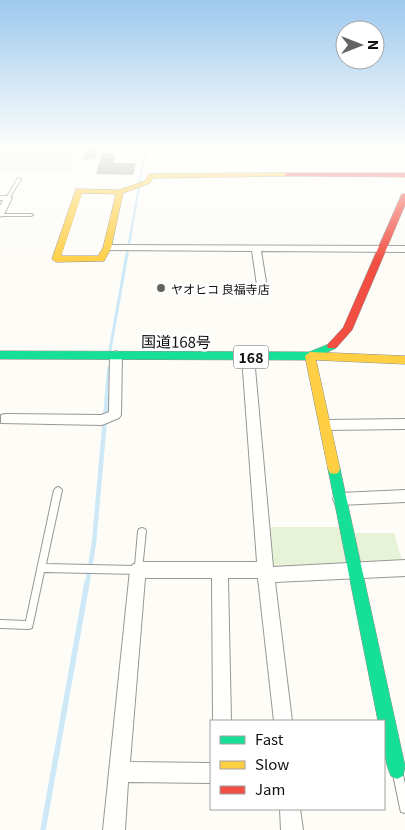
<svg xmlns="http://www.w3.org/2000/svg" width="405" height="830" font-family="Georgia,'Noto Sans JP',serif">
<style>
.green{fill:#e7f3d7}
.pitch{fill:#f0f6e1}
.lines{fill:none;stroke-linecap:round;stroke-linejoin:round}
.stream-far3{stroke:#cde8f7;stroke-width:2.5}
.stream-far2{stroke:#cde8f7;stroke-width:3}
.stream-far1{stroke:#cde8f7;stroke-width:4.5}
.stream{stroke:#cde8f7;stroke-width:5.5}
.building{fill:#a19f9c}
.lane-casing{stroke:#979795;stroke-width:2}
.street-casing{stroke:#979795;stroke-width:2}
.fast-casing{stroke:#8e8d8b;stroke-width:1}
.slow-casing{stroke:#8e8d8b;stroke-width:1}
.jam-casing{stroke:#8e8d8b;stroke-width:1}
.lane{fill:#fffffe;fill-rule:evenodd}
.street{fill:#fffffe;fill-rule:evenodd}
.fast{fill:#16e098;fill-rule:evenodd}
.slow{fill:#ffcf43;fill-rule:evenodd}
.jam{fill:#f24e42;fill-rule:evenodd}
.poi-dot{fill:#646362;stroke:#fff;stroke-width:2}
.labels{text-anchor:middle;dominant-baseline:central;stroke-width:5;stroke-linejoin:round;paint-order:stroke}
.far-poi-label{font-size:12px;fill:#111;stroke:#fff;text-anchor:start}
.shield{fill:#fff;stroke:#585858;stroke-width:1}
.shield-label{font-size:14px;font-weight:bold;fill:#111}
.street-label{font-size:15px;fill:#111;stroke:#fff}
</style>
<rect width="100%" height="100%" fill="#fdfcf7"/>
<path class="green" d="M269 527H339L347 567H272Z
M350 533H394L403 564 357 565Z"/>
<path class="pitch" d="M0 147H79L70 171H0Z"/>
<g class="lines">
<path class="stream-far3" d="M127 255 146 147"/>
<path class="stream-far2" d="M110 350 127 254
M106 397 109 367"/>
<path class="stream-far1" d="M87 584 94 543 107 396"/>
<path class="stream" d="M43 830 87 583"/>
</g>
<path class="building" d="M87 147H99L95 159 83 160Z
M102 153H116L114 163H136L133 175 96 174Z"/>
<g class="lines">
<defs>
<path id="lane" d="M18 178 21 179 9 199H7L6 198Z
M0 214H31L33 215 31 216H0Z
M58 487 60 488 62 490 46 564 135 566 138 531 139 529 142 528 145 529 146 531 142 570 141 573 138 574 44 572 32 628 29 629 0 628V620L26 621 54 490 56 488Z
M398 769 402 770 405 784V813L401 812 400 808 393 774 394 770Z"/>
<path id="street" d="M0 196H8L12 198 4 214 0 217V206L3 200H0Z
M107 245 405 246V252L261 251 267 288C262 293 249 292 242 290V286L257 285 252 251 104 250V246Z
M116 351 122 355 121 415 119 418 102 425 1 423V415L5 414 101 415 109 412 110 355Z
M248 353 254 357 273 567 405 560V576L275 582 292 721H274L258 578H228L231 721H213L212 578H145L130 762 211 763V783L128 782 125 830H103L130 570 132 565 138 562H257L242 357Z
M405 419V429L326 430 322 429 320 425 322 421 326 420Z
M405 490V502L340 505 335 504 333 499 335 494 340 493Z
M280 809H300L303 830H281Z"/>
<path id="fast" d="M332 343 337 346 336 348 310 360 0 359V351L309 352Z
M334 464 338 465 340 469 405 766 403 776 397 779 391 776C383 759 384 740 384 721H378L328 469 330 465Z"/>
<path id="slow" d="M287 173 289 174V176L153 178 150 183 123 193 111 248 104 261 56 262 52 259 76 189 119 190 145 181 148 175 150 174ZM82 193 116 194 103 248 98 256H61Z
M310 352 405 356V364L316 360 340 469 338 473 334 474 330 473 328 469 305 356Z"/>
<path id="jam" d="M287 173H405V177L285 176V174Z
M402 194H405V205L352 330 336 348H328L327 346 328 344 343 328Z"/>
</defs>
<use href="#lane" class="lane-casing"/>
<use href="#street" class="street-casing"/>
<use href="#fast" class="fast-casing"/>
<use href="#slow" class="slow-casing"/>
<use href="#jam" class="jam-casing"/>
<use href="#lane" class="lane"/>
<use href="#street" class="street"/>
<use href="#fast" class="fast"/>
<use href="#slow" class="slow"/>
<use href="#jam" class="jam"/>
</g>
<linearGradient id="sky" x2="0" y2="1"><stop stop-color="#9dc9ee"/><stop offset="0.56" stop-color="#fefefb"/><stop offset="1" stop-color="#fefefb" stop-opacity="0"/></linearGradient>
<rect width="405" height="263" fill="url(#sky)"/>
<circle class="poi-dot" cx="161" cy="288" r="5"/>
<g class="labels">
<g class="far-poi-label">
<text x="171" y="288">ヤオヒコ 良福寺店</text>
</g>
<rect class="shield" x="233.5" y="345.5" width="35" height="23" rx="4"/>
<g class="shield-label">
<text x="251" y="357">168</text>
</g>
<g class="street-label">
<text transform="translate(176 341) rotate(1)">国道168号</text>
</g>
</g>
<rect x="210" y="720" width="175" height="90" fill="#ffffff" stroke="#a0a0a0"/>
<rect x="220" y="736" width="25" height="8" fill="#16e098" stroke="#a0a0a0"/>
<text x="255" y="745" font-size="15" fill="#111111">Fast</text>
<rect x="220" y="761" width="25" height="8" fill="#ffcf43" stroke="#a0a0a0"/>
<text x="255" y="770" font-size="15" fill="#111111">Slow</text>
<rect x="220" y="786" width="25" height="8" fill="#f24e42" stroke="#a0a0a0"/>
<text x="255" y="795" font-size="15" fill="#111111">Jam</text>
<g transform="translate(360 45) rotate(90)"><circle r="24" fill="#ffffff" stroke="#a0a0a0"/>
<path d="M0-4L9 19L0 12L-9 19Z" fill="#646362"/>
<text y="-8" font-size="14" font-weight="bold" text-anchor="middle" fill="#111111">N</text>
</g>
</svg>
